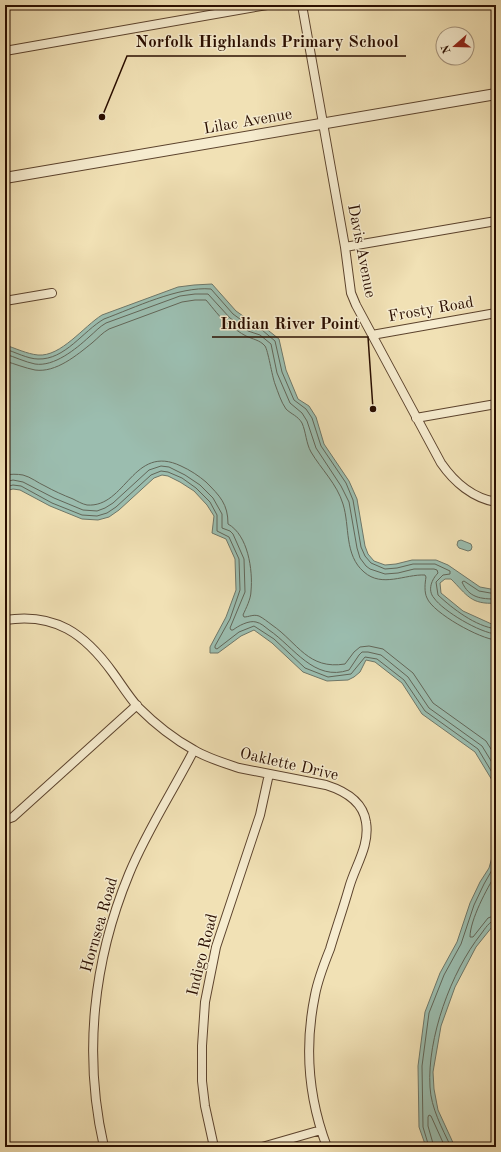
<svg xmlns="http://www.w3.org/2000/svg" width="501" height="1152" font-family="'Old Standard TT',serif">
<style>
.water{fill:#9bbdaf;stroke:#6e7769}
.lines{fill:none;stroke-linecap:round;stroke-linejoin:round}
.shore{stroke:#626658;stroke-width:1}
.minor-casing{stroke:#5c432d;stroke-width:10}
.tertiary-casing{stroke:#5c432d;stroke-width:12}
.minor{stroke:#f6eccf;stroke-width:8}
.tertiary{stroke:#f6eccf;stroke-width:10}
.labels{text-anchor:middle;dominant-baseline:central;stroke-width:3;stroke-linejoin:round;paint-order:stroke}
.street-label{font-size:16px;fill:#2a0e00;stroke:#f6eccf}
.leader{fill:none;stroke:#2a0e00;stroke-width:1.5}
.callout-dot{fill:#2a0e00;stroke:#f6eccf;stroke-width:1.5}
.callout-label{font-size:17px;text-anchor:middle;font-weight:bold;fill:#2a0e00;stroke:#f6eccf;stroke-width:3;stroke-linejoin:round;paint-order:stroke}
</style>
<rect width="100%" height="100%" fill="#f1e1b5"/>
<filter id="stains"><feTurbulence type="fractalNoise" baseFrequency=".005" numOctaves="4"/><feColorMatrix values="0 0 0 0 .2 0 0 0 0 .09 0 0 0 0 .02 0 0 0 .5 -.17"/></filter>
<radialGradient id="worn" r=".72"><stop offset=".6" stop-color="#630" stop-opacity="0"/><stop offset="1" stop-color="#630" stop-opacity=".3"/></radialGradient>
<path class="water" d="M212 284 236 311 253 323 264 327 279 339 286 370 298 399 309 406 316 417 324 444 349 481 357 499 365 546 368 554 374 561 385 565 396 564 412 560H436L448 565 480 587 496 590V603C471 605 467 595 451 579H445L440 583 441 593 463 611 496 626V789L495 785 475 752 422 714 402 683 375 662 366 660 360 672 354 677 348 680 327 681 303 672 272 643 254 630 241 636 218 653H210V647L226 617 236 590 235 559 226 539 212 533 214 516 207 505 194 491 180 482 168 476 162 475 154 478 119 510 109 517 98 520 82 519 50 506 20 490 13 489 5 491V345C15 348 27 354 38 355 61 357 84 326 102 315L178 287 194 285Z
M461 540 471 544 472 547 471 550 468 551 459 548 457 545 458 541Z
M496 843V922L476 947 455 987 441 1026 433 1072 434 1089 438 1110 455 1147H426L419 1127 418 1066 425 1012 440 973 457 942 470 903 480 882 489 868Z"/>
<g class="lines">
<path class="shore" d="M5 349C15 352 28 359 38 359 65 360 83 331 104 319 134 308 179 286 211 289L233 314 251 327 262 330 275 341 282 372 294 400 306 409 312 418 321 446 346 483 353 500 361 547 365 556 371 563 385 569 397 568 413 564H435L450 571V574L443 575 436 582 438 595C453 609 475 626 496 629
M5 354C15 357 25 362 35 364 54 367 76 349 89 337 95 332 99 327 106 323L180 296 195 294H208L230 318 248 331 260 335 271 344 277 373 290 403 302 413 307 421 316 448 341 486 349 502 357 548 360 558 366 566 370 569 385 574 398 573 414 569H434L437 570 438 573C432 579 427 590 434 598 443 611 480 633 496 634
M5 361C15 364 25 368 35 370 56 373 77 355 92 343 98 338 102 333 109 329L182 302 195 300H206C213 308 220 318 228 324 234 328 240 333 246 336 252 339 260 340 265 346 268 350 272 376 275 384 278 392 281 402 286 409 291 414 298 416 302 423 306 432 306 443 311 452 321 469 337 484 343 504 350 526 344 555 364 572 382 588 405 574 425 575L426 577C425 583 424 592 427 598 433 613 480 639 496 640
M5 475C11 474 17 474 23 475 31 477 38 483 45 486 54 491 63 495 73 499 77 501 82 504 87 505 126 508 133 443 181 466 190 470 199 476 206 482 220 496 228 504 228 524 248 535 253 570 251 591 251 599 246 608 243 615L244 617C249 617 253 614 259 616 263 618 268 622 272 625 298 643 308 670 345 664L354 652 360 647 369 646 383 649 413 673 433 703 486 741 496 757
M5 482 13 480 23 482 54 498 83 510 97 511 105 508 113 503 149 470 161 466 169 467 185 475 200 485 213 498 222 514V528L230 531 233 534 244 559 245 592 230 628 231 630H233C238 626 249 620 256 622 261 623 265 627 269 630 294 647 314 682 349 670L359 655 362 652H368L381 655 408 677 429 708 482 746 496 769
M5 487 13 485 21 486 52 503 82 515 97 516 107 513 116 507 151 475 161 471 168 472 182 478 196 488 210 502 217 515V531L229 537 239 559 240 590 230 619 215 646V648L217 649 239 632 254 626 274 639 305 668 328 677 351 674 365 657 377 659 404 680 425 711 478 749 496 779
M496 594 479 591 464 581 462 582C469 598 481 599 496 599
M496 874C487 888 470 920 470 937H473L488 918 496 915
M429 1147 423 1127 422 1066 429 1013 444 975 461 944 474 905 484 884 492 870 496 860
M434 1147 428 1126V1117L429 1115 431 1116 445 1147
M451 1147C442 1128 431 1108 430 1087 427 1038 451 972 481 934 485 929 489 921 496 920"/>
<defs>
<path id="minor" d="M302 5 345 247 351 293 356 305 441 463C454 482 473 498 496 502
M5 51 267 5
M345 247 496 221
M5 301 52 293
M372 335 496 313
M416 418 496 404
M5 620C55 612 85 634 113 673 121 684 129 697 138 707 154 723 174 739 194 750 207 758 224 763 239 768L326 785C345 791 363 801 366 822 370 846 355 866 349 888 343 909 336 929 330 949 324 964 318 979 315 995 304 1048 308 1097 327 1147
M5 820 13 817 137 705
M104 1147C83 1055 93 961 129 874 146 832 173 791 194 750
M214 1147 205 1106 202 1081V1046L205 1002 216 947 260 815 269 774
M262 1147 321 1130"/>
<path id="tertiary" d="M5 178 496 94"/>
</defs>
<use href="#minor" class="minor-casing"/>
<use href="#tertiary" class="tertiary-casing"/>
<use href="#minor" class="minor"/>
<use href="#tertiary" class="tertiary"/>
</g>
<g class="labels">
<g class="street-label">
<text transform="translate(248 122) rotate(-10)">Lilac Avenue</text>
<text transform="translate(361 251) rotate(79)">Davis Avenue</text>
<text transform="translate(431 310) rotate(-10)">Frosty Road</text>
<text transform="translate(289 765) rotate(13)">Oaklette Drive</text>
<text transform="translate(100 925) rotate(-74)">Hornsea Road</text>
<text transform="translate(203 955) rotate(-76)">Indigo Road</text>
</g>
</g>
<path class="leader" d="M102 117L127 56H406M373 409L368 337H212"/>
<g class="callout-dot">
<circle cx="102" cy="117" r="4"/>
<circle cx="373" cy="409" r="4"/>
</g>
<g class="callout-label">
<text x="267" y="47">Norfolk Highlands Primary School</text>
<text x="290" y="329">Indian River Point</text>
</g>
<rect width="501" height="1152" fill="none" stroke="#f1e1b5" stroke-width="20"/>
<rect x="6" y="6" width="489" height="1140" fill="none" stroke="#2a0e00" stroke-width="2"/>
<rect x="10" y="10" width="481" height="1132" fill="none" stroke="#2a0e00"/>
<g transform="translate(455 46) rotate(250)"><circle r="19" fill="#f6eccf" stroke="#a4937c"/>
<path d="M0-3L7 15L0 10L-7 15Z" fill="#8f2418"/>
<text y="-6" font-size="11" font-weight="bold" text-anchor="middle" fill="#2a0e00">N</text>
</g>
<rect width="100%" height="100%" filter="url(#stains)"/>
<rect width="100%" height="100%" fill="url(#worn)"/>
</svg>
